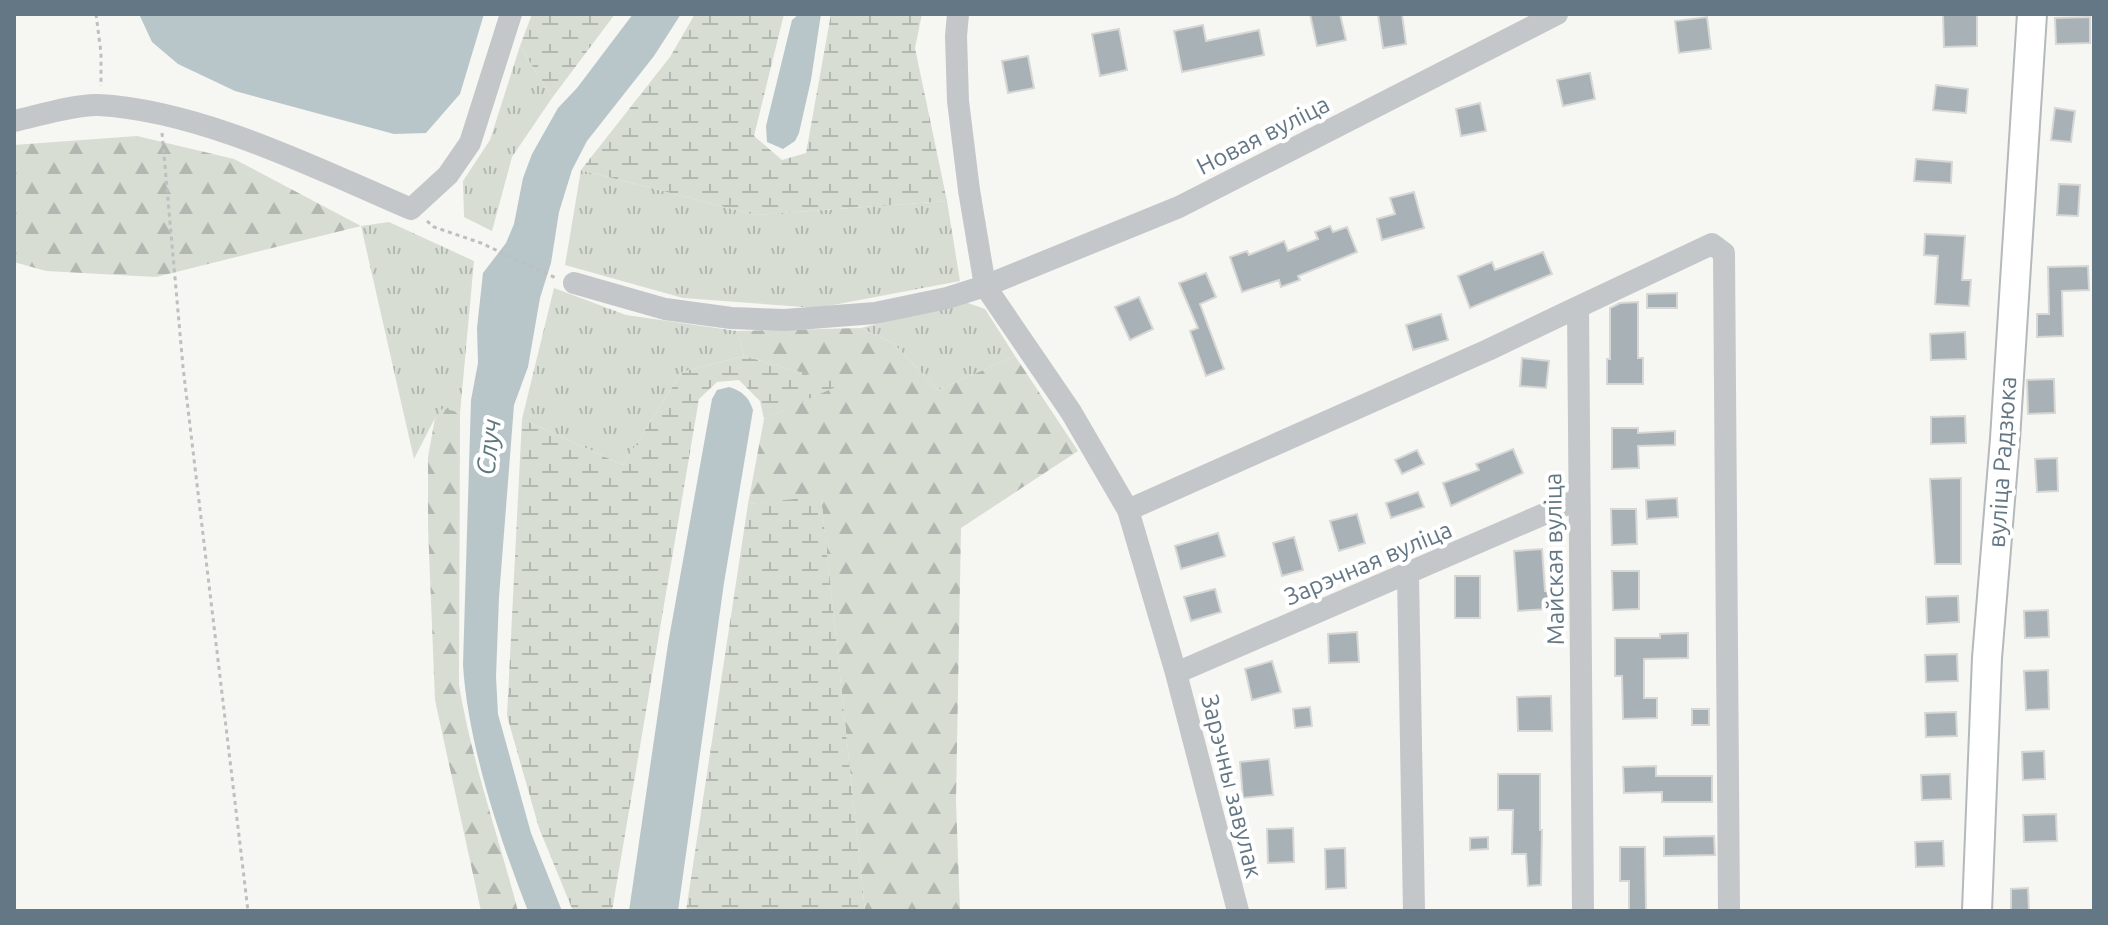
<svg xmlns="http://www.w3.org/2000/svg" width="2108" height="925" font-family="Ubuntu,sans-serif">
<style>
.grass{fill:url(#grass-tufts)}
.forest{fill:url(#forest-firs)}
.wetland{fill:url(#wetland-marsh)}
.water{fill:#b9c6c9}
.building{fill:#a8b1b6;stroke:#d7d7d5;stroke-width:2}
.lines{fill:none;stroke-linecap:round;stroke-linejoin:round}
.major-casing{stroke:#b4b9bc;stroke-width:32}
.path{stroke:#bdbfc1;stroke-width:3;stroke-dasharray:4 4;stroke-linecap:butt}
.minor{stroke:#c3c7ca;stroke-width:22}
.major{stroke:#fff;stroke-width:28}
.labels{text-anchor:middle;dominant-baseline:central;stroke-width:8;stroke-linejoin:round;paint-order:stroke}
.street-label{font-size:24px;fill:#647784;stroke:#fff}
.water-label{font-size:26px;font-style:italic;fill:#5f7981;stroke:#fff}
</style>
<defs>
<pattern id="grass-tufts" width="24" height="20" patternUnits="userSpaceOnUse" patternTransform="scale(2)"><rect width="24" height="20" fill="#d7ddd3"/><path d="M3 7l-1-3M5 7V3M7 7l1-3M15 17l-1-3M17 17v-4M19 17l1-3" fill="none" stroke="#b2b8b1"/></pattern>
<pattern id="forest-firs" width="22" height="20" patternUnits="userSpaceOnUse" patternTransform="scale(2)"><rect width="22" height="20" fill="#d7ddd3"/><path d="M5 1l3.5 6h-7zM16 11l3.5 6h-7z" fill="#b2b8b1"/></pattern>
<pattern id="wetland-marsh" width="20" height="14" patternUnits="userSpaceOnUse" patternTransform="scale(2)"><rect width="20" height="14" fill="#d7ddd3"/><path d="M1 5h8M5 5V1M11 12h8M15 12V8" fill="none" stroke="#b2b8b1"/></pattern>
</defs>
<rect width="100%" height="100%" fill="#f6f6f2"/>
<path class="grass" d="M520 46 552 98 512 157 492 231 464 217 463 181 490 140Z
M581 170 756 215 947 201 960 281 817 308 683 298 565 265Z
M389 222 474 261 460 413 443 409 435 418 414 459 361 226Z
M554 288 626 315 737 331 744 356 682 372 623 465 522 419Z
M965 302 985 309 1015 356 938 390 894 344 861 328Z"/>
<path class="forest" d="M137 136 234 159 361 226 156 277 46 271 14 262V145Z
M861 328 894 344 938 390 1015 356 1078 451 961 528 956 801 960 911H865L821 497 748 504 764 419 841 384 744 356 737 331Z
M443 408 460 413 459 685C472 762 498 835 518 911H481L435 700 428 527V457L435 418Z"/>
<path class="wetland" d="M532 14H615L552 98 520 46Z
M695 14H784L754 136 782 160 806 153 831 14H922L915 48 947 201 756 215 581 170 670 57Z
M744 356 842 384 764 419 760 401 739 380 717 382 699 399 612 911H573L539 828 507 716 522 419 623 465 682 372Z
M821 496 865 911H686L748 504Z"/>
<path class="water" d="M139 14H484L460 94 426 133 394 134 235 91 178 64 152 42Z
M633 14H681L654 56 587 141 572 170 559 212 551 263 540 298 528 367 514 405 499 597 496 677 498 714 531 833 562 911H528C499 837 468 744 463 665L471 400 478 363 477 328 483 273 506 243 514 224 523 178 532 154 558 108 577 88Z
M799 14H821L811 80 799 133 795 141 783 149 767 142 766 126 792 20Z
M729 387C742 391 749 397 753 410L724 583 678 911H629L668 644 712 399 717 390Z"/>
<path class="building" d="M1310 14H1340L1346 40 1317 46Z
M1378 14H1402L1406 44 1383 48Z
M1977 14V46L1944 47 1943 15Z
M1707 17 1711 49 1679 53 1675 21Z
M2090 17V43L2056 44 2055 18Z
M1203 25 1206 41 1259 30 1264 55 1182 72 1174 31Z
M1119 29 1127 70 1100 76 1092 34Z
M1028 56 1034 88 1008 93 1002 61Z
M1590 73 1595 99 1563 106 1557 80Z
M1936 85 1968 89 1966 113 1933 110Z
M1480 103 1486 131 1461 136 1456 109Z
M2055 108 2075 111 2071 142 2051 140Z
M1916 159 1952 162 1951 183 1914 181Z
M2059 184 2080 185 2078 216 2057 215Z
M1414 192 1424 228 1382 240 1377 219 1395 214 1390 198Z
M1330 226 1333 232 1347 227 1357 252 1298 276 1300 280 1281 287 1279 280 1242 292 1230 257 1247 251 1249 255 1284 241 1288 251 1318 239 1315 232Z
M1925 234 1965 236 1962 280H1971L1969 306 1935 304 1938 256 1924 255Z
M1543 252 1552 274 1470 308 1458 276 1492 262 1495 270Z
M2088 266 2089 290 2062 291 2063 336 2037 337V314H2049L2048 267Z
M1206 273 1216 297 1200 304 1224 369 1206 376 1190 331 1198 328 1179 283Z
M1677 293V308H1647V294Z
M1139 297 1153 329 1130 340 1115 307Z
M1638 302V358H1643V384H1607V359H1610V308L1620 303Z
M1441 314 1448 340 1413 350 1406 325Z
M1965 332 1966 359 1931 360 1930 334Z
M1522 358 1549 361 1546 388 1520 386Z
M2054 379 2055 413 2028 414 2027 380Z
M1965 416 1966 443 1931 444V417Z
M1612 428H1638V433L1675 431V445L1638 446 1639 468 1612 469Z
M1513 449 1523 473 1451 506 1443 483 1479 470 1476 464Z
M1417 450 1424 464 1402 474 1395 460Z
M2057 458 2058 491 2037 492 2035 459Z
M1961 478V564H1935L1930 479Z
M1418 492 1424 507 1391 518 1386 503Z
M1677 498 1678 517 1647 519 1646 500Z
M1611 509H1636L1637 544 1612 545Z
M1357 514 1365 543 1339 551 1330 521Z
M1218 533 1225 556 1181 569 1175 546Z
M1294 537 1303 570 1282 576 1273 543Z
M1542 549 1545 591H1548L1549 609 1518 611 1514 551Z
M1612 571H1639V609L1613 610Z
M1455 576H1480V618H1455Z
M1215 589 1221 612 1191 621 1184 597Z
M1958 596 1959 622 1927 624 1926 597Z
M2048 610 2049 637 2025 638 2024 611Z
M1357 632 1359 662 1329 663 1328 634Z
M1688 633V658L1644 659V698H1657V718L1623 719 1622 676H1615V638H1660V634Z
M1957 654 1958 681 1926 682 1925 655Z
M1272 661 1281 692 1252 700 1245 669Z
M2048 670 2049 709 2026 710 2024 671Z
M1551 696 1552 731H1518L1517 697Z
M1310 707 1312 726 1295 728 1293 709Z
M1692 709H1709V725H1692Z
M1956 712 1957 736 1926 737 1925 713Z
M2044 751 2045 779 2023 780 2022 752Z
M1269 759 1273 795 1243 798 1240 762Z
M1656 766V776H1712V802H1662V792L1624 793 1623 767Z
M1498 774H1540V830H1542L1541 885 1528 886 1526 854H1512L1513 810H1498Z
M1950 774 1951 799 1922 800 1921 775Z
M2056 814 2057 841 2024 842 2023 815Z
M1293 828 1294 862 1268 863 1267 829Z
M1714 836 1715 855 1664 856V837Z
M1488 837V849L1470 850V838Z
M1943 841 1944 866 1916 867 1915 842Z
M1620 847H1645L1646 911H1629V881H1620Z
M1345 848 1346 888 1326 889 1325 849Z
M2028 888 2029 911H2011V889Z"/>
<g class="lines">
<defs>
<path id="major" d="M1977 911 1987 658 2005 439 2032 14"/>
</defs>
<use href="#major" class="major-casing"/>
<path class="path" d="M96 14 101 53V86
M162 133 183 367 248 911
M427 221 434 227 481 243 558 279"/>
<path class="minor" d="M958 14 956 36 958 101 969 190 985 286 1071 412 1128 510 1176 673 1238 911
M14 121C37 116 76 104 98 105 200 110 318 169 411 209L448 175 470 143 511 14
M574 283 665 309 731 318 785 320 875 313 947 298 985 286 1179 207 1557 14
M1578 307 1712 244 1724 253 1729 911
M1128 510 1488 350 1578 307 1583 911
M1408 575 1414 911
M1176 673 1579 499"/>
<use href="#major" class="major"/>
</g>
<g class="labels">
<g class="street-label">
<text transform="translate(1263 135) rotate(-27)">Новая вуліца</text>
<text transform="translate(2002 462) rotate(-86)">вуліца Радзюка</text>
<text transform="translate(1554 559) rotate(-91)">Майская вуліца</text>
<text transform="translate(1368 563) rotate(-23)">Зарэчная вуліца</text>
<text transform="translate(1232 786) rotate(76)">Зарэчны завулак</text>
</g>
<g class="water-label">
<text transform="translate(488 447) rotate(-83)">Случ</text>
</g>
</g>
<rect width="2108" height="925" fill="none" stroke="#647784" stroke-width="32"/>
</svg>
